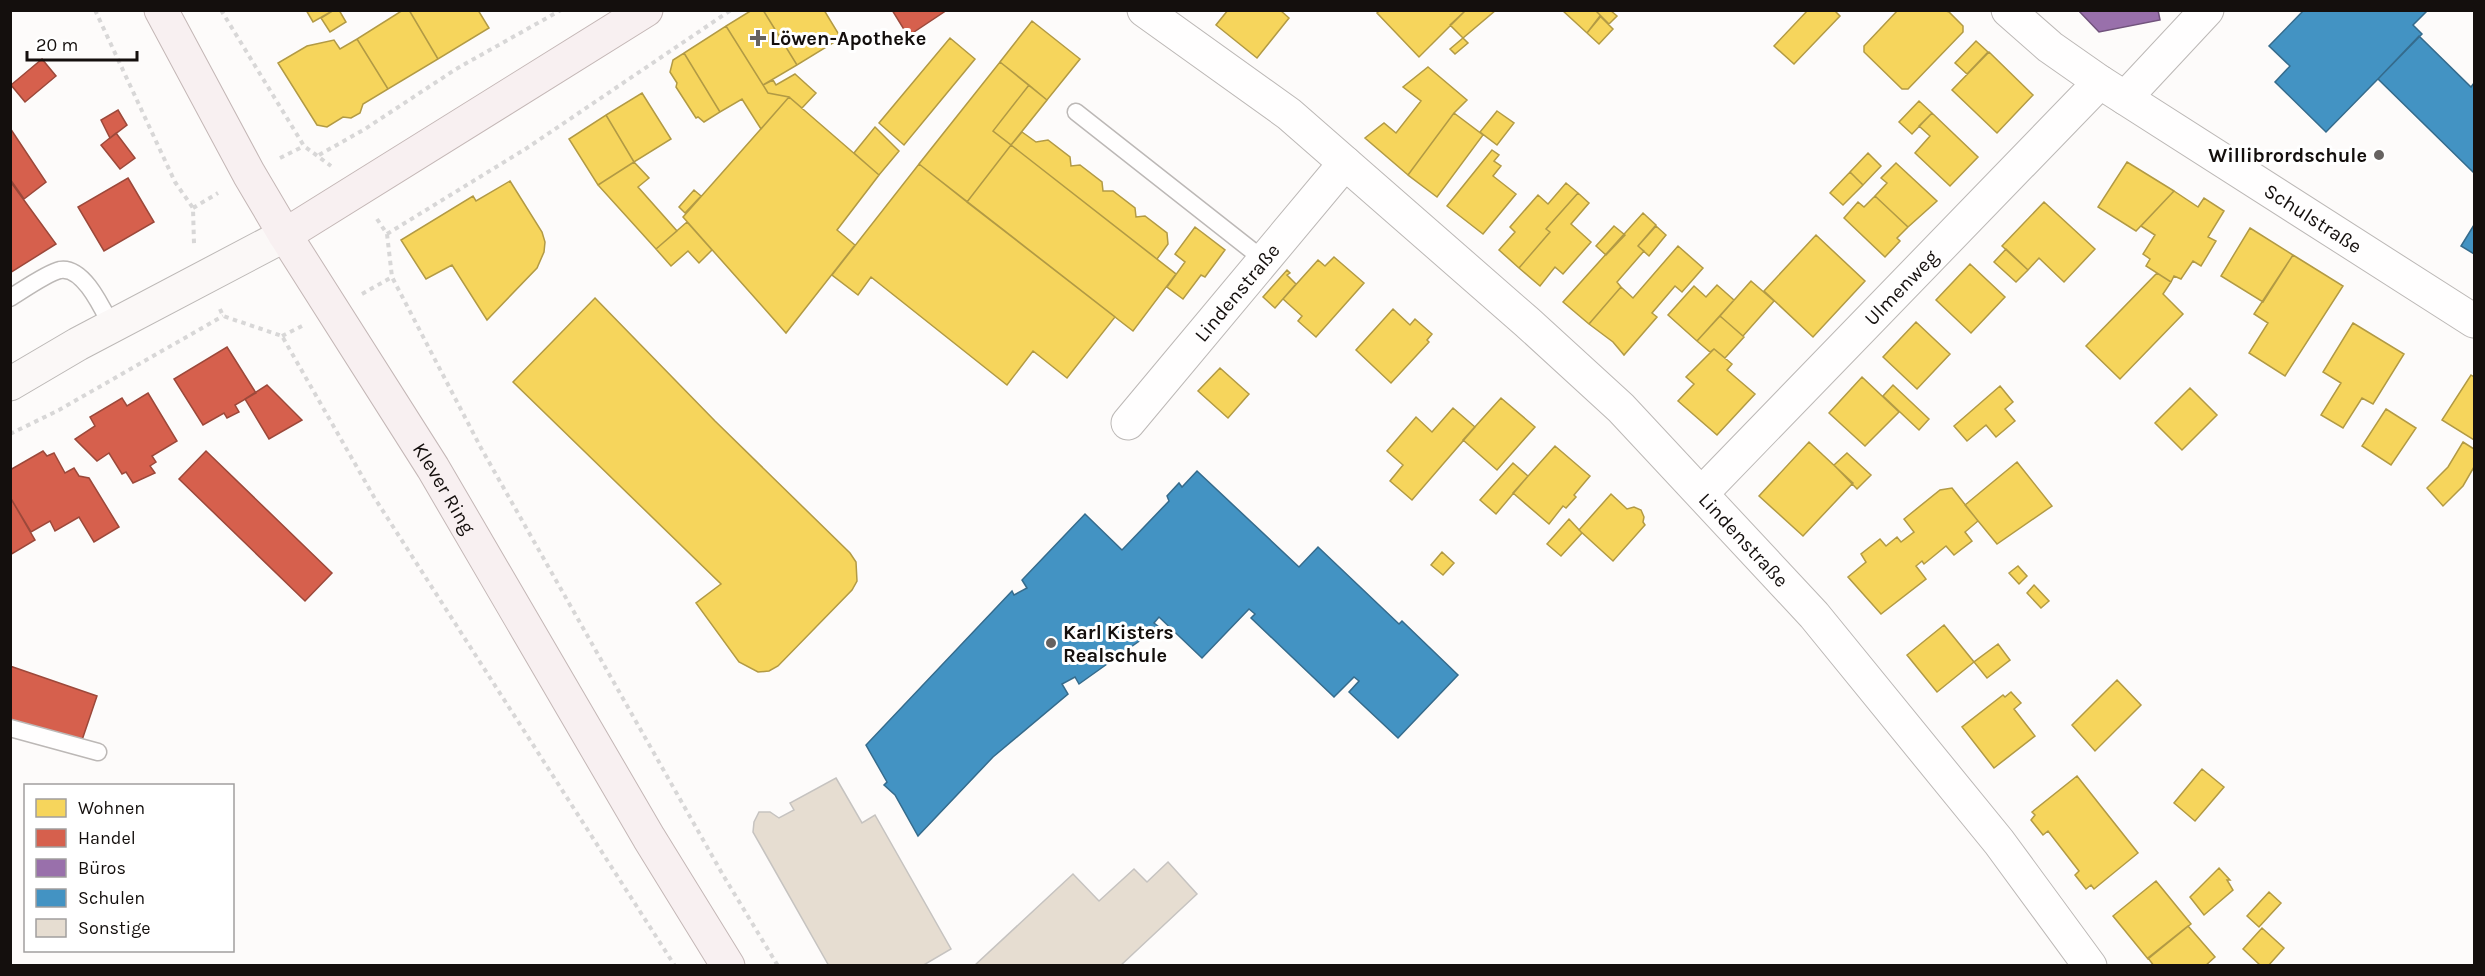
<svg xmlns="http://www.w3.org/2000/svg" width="2485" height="976" font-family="Karla,sans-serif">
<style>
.homes{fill:#f6d55c;stroke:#b29a44;stroke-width:1.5}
.shops{fill:#d6604d;stroke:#9c483a;stroke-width:1.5}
.offices{fill:#9970ab;stroke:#71537c;stroke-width:1.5}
.schools{fill:#4393c3;stroke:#356b8c;stroke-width:1.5}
.building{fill:#e6ddd1;stroke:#c6c3c0;stroke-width:1.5}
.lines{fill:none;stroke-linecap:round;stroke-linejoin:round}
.lane-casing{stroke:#bcb8b6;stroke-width:19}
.street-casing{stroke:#bcb8b6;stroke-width:35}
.secondary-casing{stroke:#bcb8b6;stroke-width:35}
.primary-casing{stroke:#c4b7b6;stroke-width:35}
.path{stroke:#d8d7d7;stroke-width:4;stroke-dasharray:4.5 4.5;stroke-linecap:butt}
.lane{stroke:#fffefe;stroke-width:16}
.street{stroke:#fffefe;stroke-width:33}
.secondary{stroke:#fbf8f7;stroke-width:33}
.primary{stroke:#f8f0f1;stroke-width:33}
.poi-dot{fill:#666260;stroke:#fff;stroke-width:2}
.labels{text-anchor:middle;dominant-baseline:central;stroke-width:6;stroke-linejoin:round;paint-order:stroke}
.poi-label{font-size:20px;font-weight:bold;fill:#140f0d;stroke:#fff;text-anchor:start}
.street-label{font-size:20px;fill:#140f0d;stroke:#fff}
</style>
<rect width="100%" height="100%" fill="#fdfbfa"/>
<path class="homes" d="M306 10H334L313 22Z
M334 10H339L346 22 330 32 321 18Z
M403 10H409L438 59 388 89 357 39Z
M409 10H478L489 28 438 59Z
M752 10H763L797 65 763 85 726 26Z
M763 10H824L841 38 797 65Z
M1228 10H1280L1289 18 1257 58 1216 25Z
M1380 10H1466L1419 57 1377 13Z
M1466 10H1496L1463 38 1450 25Z
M1562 10H1595L1601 16 1587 33Z
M1595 10H1610L1617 16 1609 24Z
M1808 10H1834L1840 16 1794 64 1774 46Z
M1898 10H1943L1949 12 1963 26V32L1908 89H1902L1864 52V46Z
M1600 16 1613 29 1599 44 1587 33Z
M1032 21 1080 59 1047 100 1000 62Z
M726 26 768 93 789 97 761 129 742 99 720 112 684 53Z
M950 38 975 59 904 145 879 123Z
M1463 38 1468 43 1455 54 1450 49Z
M357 39 388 89 363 104 360 113 351 118 343 117 327 127 317 125 278 63 307 46 334 40 340 49Z
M1976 41 1988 52 1967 74 1955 63Z
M1989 52 2033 95 1997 133 1952 90Z
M684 53 720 112 704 122 698 117 696 118 676 87 677 83 670 72 673 60Z
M1000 62 1029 85 993 131 1011 145 967 202 919 164Z
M1428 67 1467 100 1454 113 1408 175 1365 138 1384 123 1396 133 1421 101 1403 87Z
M795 74 816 93 802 108 789 97 768 93 763 85 773 80 776 85Z
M1029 85 1047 100 1011 145 993 131Z
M642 93 671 139 634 162 606 115Z
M789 97 879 175 837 230 855 245 786 333 683 217Z
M1919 101 1932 113 1912 134 1899 122Z
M1497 111 1514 123 1497 145 1480 132Z
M1454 113 1483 135 1437 197 1408 175Z
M1932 113 1978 157 1950 186 1915 153 1930 136 1919 126Z
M606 115 634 162 598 185 569 139Z
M875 127 899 151 879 175 854 153Z
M1022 132 1036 142 1048 140 1070 157 1071 166 1080 165 1102 182 1103 191H1113L1135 208 1136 217 1145 216 1167 233 1168 244 1157 259 1011 145Z
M1011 145 1176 274 1133 331 967 202Z
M1492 150 1499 155 1494 161 1501 166 1493 176 1516 194 1483 234 1447 206Z
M1868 153 1881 166 1863 185 1850 172Z
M634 162 649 178 638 187 677 231 656 249 598 185Z
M2127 162 2174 191 2136 231 2098 207Z
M1896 163 1937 201 1908 227 1875 196 1887 183 1881 178Z
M919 164 1115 317 1067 378 1033 351 1007 385 871 277 858 295 832 275Z
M1850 172 1863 185 1843 205 1830 193Z
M510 181 542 232 545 242 544 252 537 268 487 320 452 265 426 279 401 240 473 196 476 201Z
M1566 183 1578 193 1546 229 1550 232 1519 268 1499 250 1515 232 1510 227 1538 195 1548 204Z
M694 190 701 196 685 213 679 207Z
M2174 191 2198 207 2204 198 2224 211 2208 237 2216 241 2201 266 2193 261 2181 279 2174 276 2171 282 2146 266 2150 259 2143 254 2155 235 2141 226Z
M1578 193 1589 203 1571 224 1591 242 1563 274 1555 267 1540 286 1519 268 1550 232 1546 229Z
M1875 196 1908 227 1897 238 1900 241 1885 257 1844 218 1858 202 1864 207Z
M2044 202 2095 249 2064 282 2039 258 2028 270 2002 246Z
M1643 213 1656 225 1638 246 1644 251 1617 282 1621 287 1589 324 1563 302Z
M687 222 712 250 699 263 688 251 671 266 656 249Z
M1614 226 1625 235 1606 255 1596 246Z
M1656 226 1666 235 1649 256 1638 246Z
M1195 227 1225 250 1205 277 1201 275 1183 299 1167 287 1185 262 1175 254Z
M2250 228 2293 255 2263 302 2221 276Z
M1816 235 1865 281 1813 337 1764 291Z
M1678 246 1703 268 1682 292 1675 286 1652 313 1657 317 1624 355 1613 342 1589 324 1621 287 1633 298Z
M2006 249 2028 270 2016 282 1994 262Z
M2293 255 2343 286 2285 376 2249 353 2268 323 2254 314Z
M1334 257 1364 283 1316 337 1298 321 1302 316 1283 299 1318 260 1325 266Z
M1970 264 2005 297 1971 333 1936 300Z
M1287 270 1290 273 1287 275 1296 284 1275 308 1263 297Z
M2157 273 2171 282 2163 294 2183 314 2120 379 2086 346Z
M1751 281 1774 301 1743 336 1720 316Z
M1717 285 1734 300 1697 341 1668 315 1694 286 1706 297Z
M595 298 715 421 850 553 856 562 857 581 852 590 778 666 769 671 758 672 739 662 696 603 721 584 513 382Z
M1393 309 1410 325 1415 319 1432 334 1427 340 1429 342 1391 383 1356 350Z
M1720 316 1744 337 1725 358 1714 349 1710 352 1697 341Z
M1916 322 1950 354 1917 389 1883 357Z
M2353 323 2404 354 2373 404 2362 398 2343 428 2321 415 2341 383 2323 372Z
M1714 349 1732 364 1727 370 1755 394 1717 435 1678 401 1694 384 1686 377Z
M1220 368 1249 394 1228 418 1198 391Z
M2471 375 2474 377V440L2442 420Z
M1862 377 1899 412 1865 446 1829 413Z
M1893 385 1929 419 1919 430 1883 396Z
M2000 386 2013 402 2005 409 2015 421 1996 437 1986 425 1967 441 1954 426Z
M2190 388 2217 415 2182 450 2155 423Z
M1501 398 1535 427 1497 470 1463 440Z
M1453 408 1475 427 1412 500 1390 481 1403 465 1387 451 1416 417 1432 432Z
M2386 409 2416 428 2391 465 2362 446Z
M1809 442 1853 483 1803 536 1759 496Z
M2463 442 2474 449V467L2463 486 2443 506 2427 488 2448 467Z
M1555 446 1590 476 1574 495 1576 497 1566 508 1563 506 1549 524 1513 493Z
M1847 453 1871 475 1857 489 1834 465Z
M2017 462 2052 506 1997 544 1965 505Z
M1513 463 1528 476 1496 514 1480 500Z
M1952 488 1978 521 1965 532 1972 541 1954 555 1946 546 1924 564 1922 561 1916 566 1926 579 1881 614 1848 577 1866 562 1861 554 1880 539 1886 546 1897 537 1901 542 1914 532 1904 519 1940 490Z
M1611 494 1627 509 1634 507 1641 510 1644 517 1643 522 1645 525 1613 561 1579 530Z
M1569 519 1582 533 1561 556 1547 544Z
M1442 552 1454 563 1443 575 1431 565Z
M2018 566 2027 576 2019 584 2009 573Z
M2034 585 2049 601 2041 608 2027 593Z
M1944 625 1974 662 1937 692 1907 655Z
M1998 644 2010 660 1987 678 1974 662Z
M2117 680 2141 705 2095 751 2072 725Z
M2011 692 2021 703 2014 709 2035 736 1994 768 1962 727 2003 695 2005 697Z
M2202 769 2224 787 2195 821 2174 803Z
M2077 776 2138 853 2094 889 2091 885 2086 889 2075 875 2079 871 2048 831 2043 835 2031 820 2035 815 2032 812Z
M2219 868 2230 880H2227L2233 890 2204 915 2190 897Z
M2156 881 2191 924 2148 959 2113 916Z
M2269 892 2281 903 2259 927 2247 916Z
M2188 926 2215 957 2205 966H2154L2148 958Z
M2262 928 2284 948 2268 966H2261L2243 949Z"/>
<path class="shops" d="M892 10H947L908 36Z
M42 59 56 76 25 102 11 85Z
M118 110 127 125 110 138 101 120Z
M10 128 46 182 24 199 10 179Z
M116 133 135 158 120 169 101 145Z
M128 178 154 222 104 251 78 207Z
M10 181 56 244 10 273Z
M227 347 256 393 235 405 239 412 227 418 224 413 203 425 174 379Z
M267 385 302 420 269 439 245 399Z
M148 393 177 441 152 456 156 462 150 466 155 473 133 483 126 472 122 474 109 453 97 461 75 439 95 426 90 417 122 398 127 406Z
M43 451 47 456 54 453 65 473 74 468 79 476 89 478 119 527 94 542 79 517 55 531 50 521 31 532 10 497V470Z
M206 451 332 573 305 601 179 479Z
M10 497 35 540 10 555Z
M10 666 97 696 81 743 10 719Z"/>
<path class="offices" d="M2078 10H2158L2160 20 2099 32Z"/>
<path class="schools" d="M2304 10H2428L2413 25 2422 34 2326 132 2275 82 2290 66 2269 46Z
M2419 36 2471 87 2474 83V173L2378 79Z
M2474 225V254L2461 246Z
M1197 471 1299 567 1318 547 1399 624 1402 621 1458 675 1398 738 1349 692 1359 681 1354 677 1334 697 1251 618 1255 614 1249 609 1202 658 1159 617 1154 623 1159 627 1079 684 1075 677 1062 684 1068 694 993 757 918 836 895 795 884 785 887 782 866 745 1012 591 1014 595 1027 588 1022 580 1085 514 1122 550 1169 501 1167 496 1179 483 1182 487Z"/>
<path class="building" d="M836 778 862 823 875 815 951 949 922 966H829L753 832 754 822 759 812H770L779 818 794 810 790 803Z
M1168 862 1197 894 1120 966H974L1073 874 1099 901 1134 869 1147 882Z"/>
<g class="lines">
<defs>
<path id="lane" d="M1076 112 1264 260
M10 298C23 290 47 273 60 270 84 266 103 310 112 327
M10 728 98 752"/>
<g id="street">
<path id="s1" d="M1144 10 1289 114 1527 322 1621 408 1814 615 1999 842 2090 966"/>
<path id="s2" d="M2008 10 2050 47 2100 82 2474 321"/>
<path d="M2125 98 2207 10"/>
<path id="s3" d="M1128 423 1345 163"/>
<path id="s4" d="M1702 493 2100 82"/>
</g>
<path id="secondary" d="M10 384 78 344 285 235"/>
<g id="primary">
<path id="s5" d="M161 10 249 174 285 235 433 468 649 838 728 966"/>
<path d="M285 235 646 10"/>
</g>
</defs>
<use href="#lane" class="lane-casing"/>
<use href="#street" class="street-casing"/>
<use href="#secondary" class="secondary-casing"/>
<use href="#primary" class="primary-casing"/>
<path class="path" d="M95 10 175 182 193 208 194 244
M221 10 304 146 331 166
M319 155 365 129 456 69 561 10
M280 158 304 146
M193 208 218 193
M377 219 387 234 392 277 481 448 723 875 778 966
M387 234 527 148 731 10
M362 294 392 277
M220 309 223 316 282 336 374 497 675 966
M282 336 302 326
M10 434 59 410 223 316"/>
<use href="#lane" class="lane"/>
<use href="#street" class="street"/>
<use href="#secondary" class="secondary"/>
<use href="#primary" class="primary"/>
</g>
<g class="poi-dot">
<path d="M755 29h6v6h6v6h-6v6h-6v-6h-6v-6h6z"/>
<circle cx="2379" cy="155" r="6"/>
<circle cx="1051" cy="643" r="6"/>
</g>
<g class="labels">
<g class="poi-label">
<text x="770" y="38">Löwen-Apotheke</text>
<text x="2367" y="155" text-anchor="end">Willibrordschule</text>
<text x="1063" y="632">Karl Kisters<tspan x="1063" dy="23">Realschule</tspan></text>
</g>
<g class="street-label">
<text stroke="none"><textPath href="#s2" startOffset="370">Schulstraße</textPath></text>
<text stroke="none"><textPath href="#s4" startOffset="286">Ulmenweg</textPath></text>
<text stroke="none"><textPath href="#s3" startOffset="170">Lindenstraße</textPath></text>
<text stroke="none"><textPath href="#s5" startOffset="556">Klever Ring</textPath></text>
<text stroke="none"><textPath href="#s1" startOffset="802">Lindenstraße</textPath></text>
</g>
</g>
<rect width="2485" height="976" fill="none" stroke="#140f0d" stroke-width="24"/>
<rect x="24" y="784" width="210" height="168" fill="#ffffff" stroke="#a19f9e" stroke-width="1.5"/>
<rect x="36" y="799" width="30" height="18" fill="#f6d55c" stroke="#a19f9e" stroke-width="1.5"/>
<text x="78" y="814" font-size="18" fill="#140f0d">Wohnen</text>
<rect x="36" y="829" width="30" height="18" fill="#d6604d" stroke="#a19f9e" stroke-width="1.5"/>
<text x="78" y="844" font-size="18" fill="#140f0d">Handel</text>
<rect x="36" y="859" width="30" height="18" fill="#9970ab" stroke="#a19f9e" stroke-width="1.5"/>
<text x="78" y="874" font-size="18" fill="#140f0d">Büros</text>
<rect x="36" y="889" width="30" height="18" fill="#4393c3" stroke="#a19f9e" stroke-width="1.5"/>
<text x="78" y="904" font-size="18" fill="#140f0d">Schulen</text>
<rect x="36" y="919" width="30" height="18" fill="#e6ddd1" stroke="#a19f9e" stroke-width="1.5"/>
<text x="78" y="934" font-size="18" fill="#140f0d">Sonstige</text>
<path d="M27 51v9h110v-9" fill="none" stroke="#140f0d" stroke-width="3"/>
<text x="36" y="51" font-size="18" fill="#140f0d" stroke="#ffffff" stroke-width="4.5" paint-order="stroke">20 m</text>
</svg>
